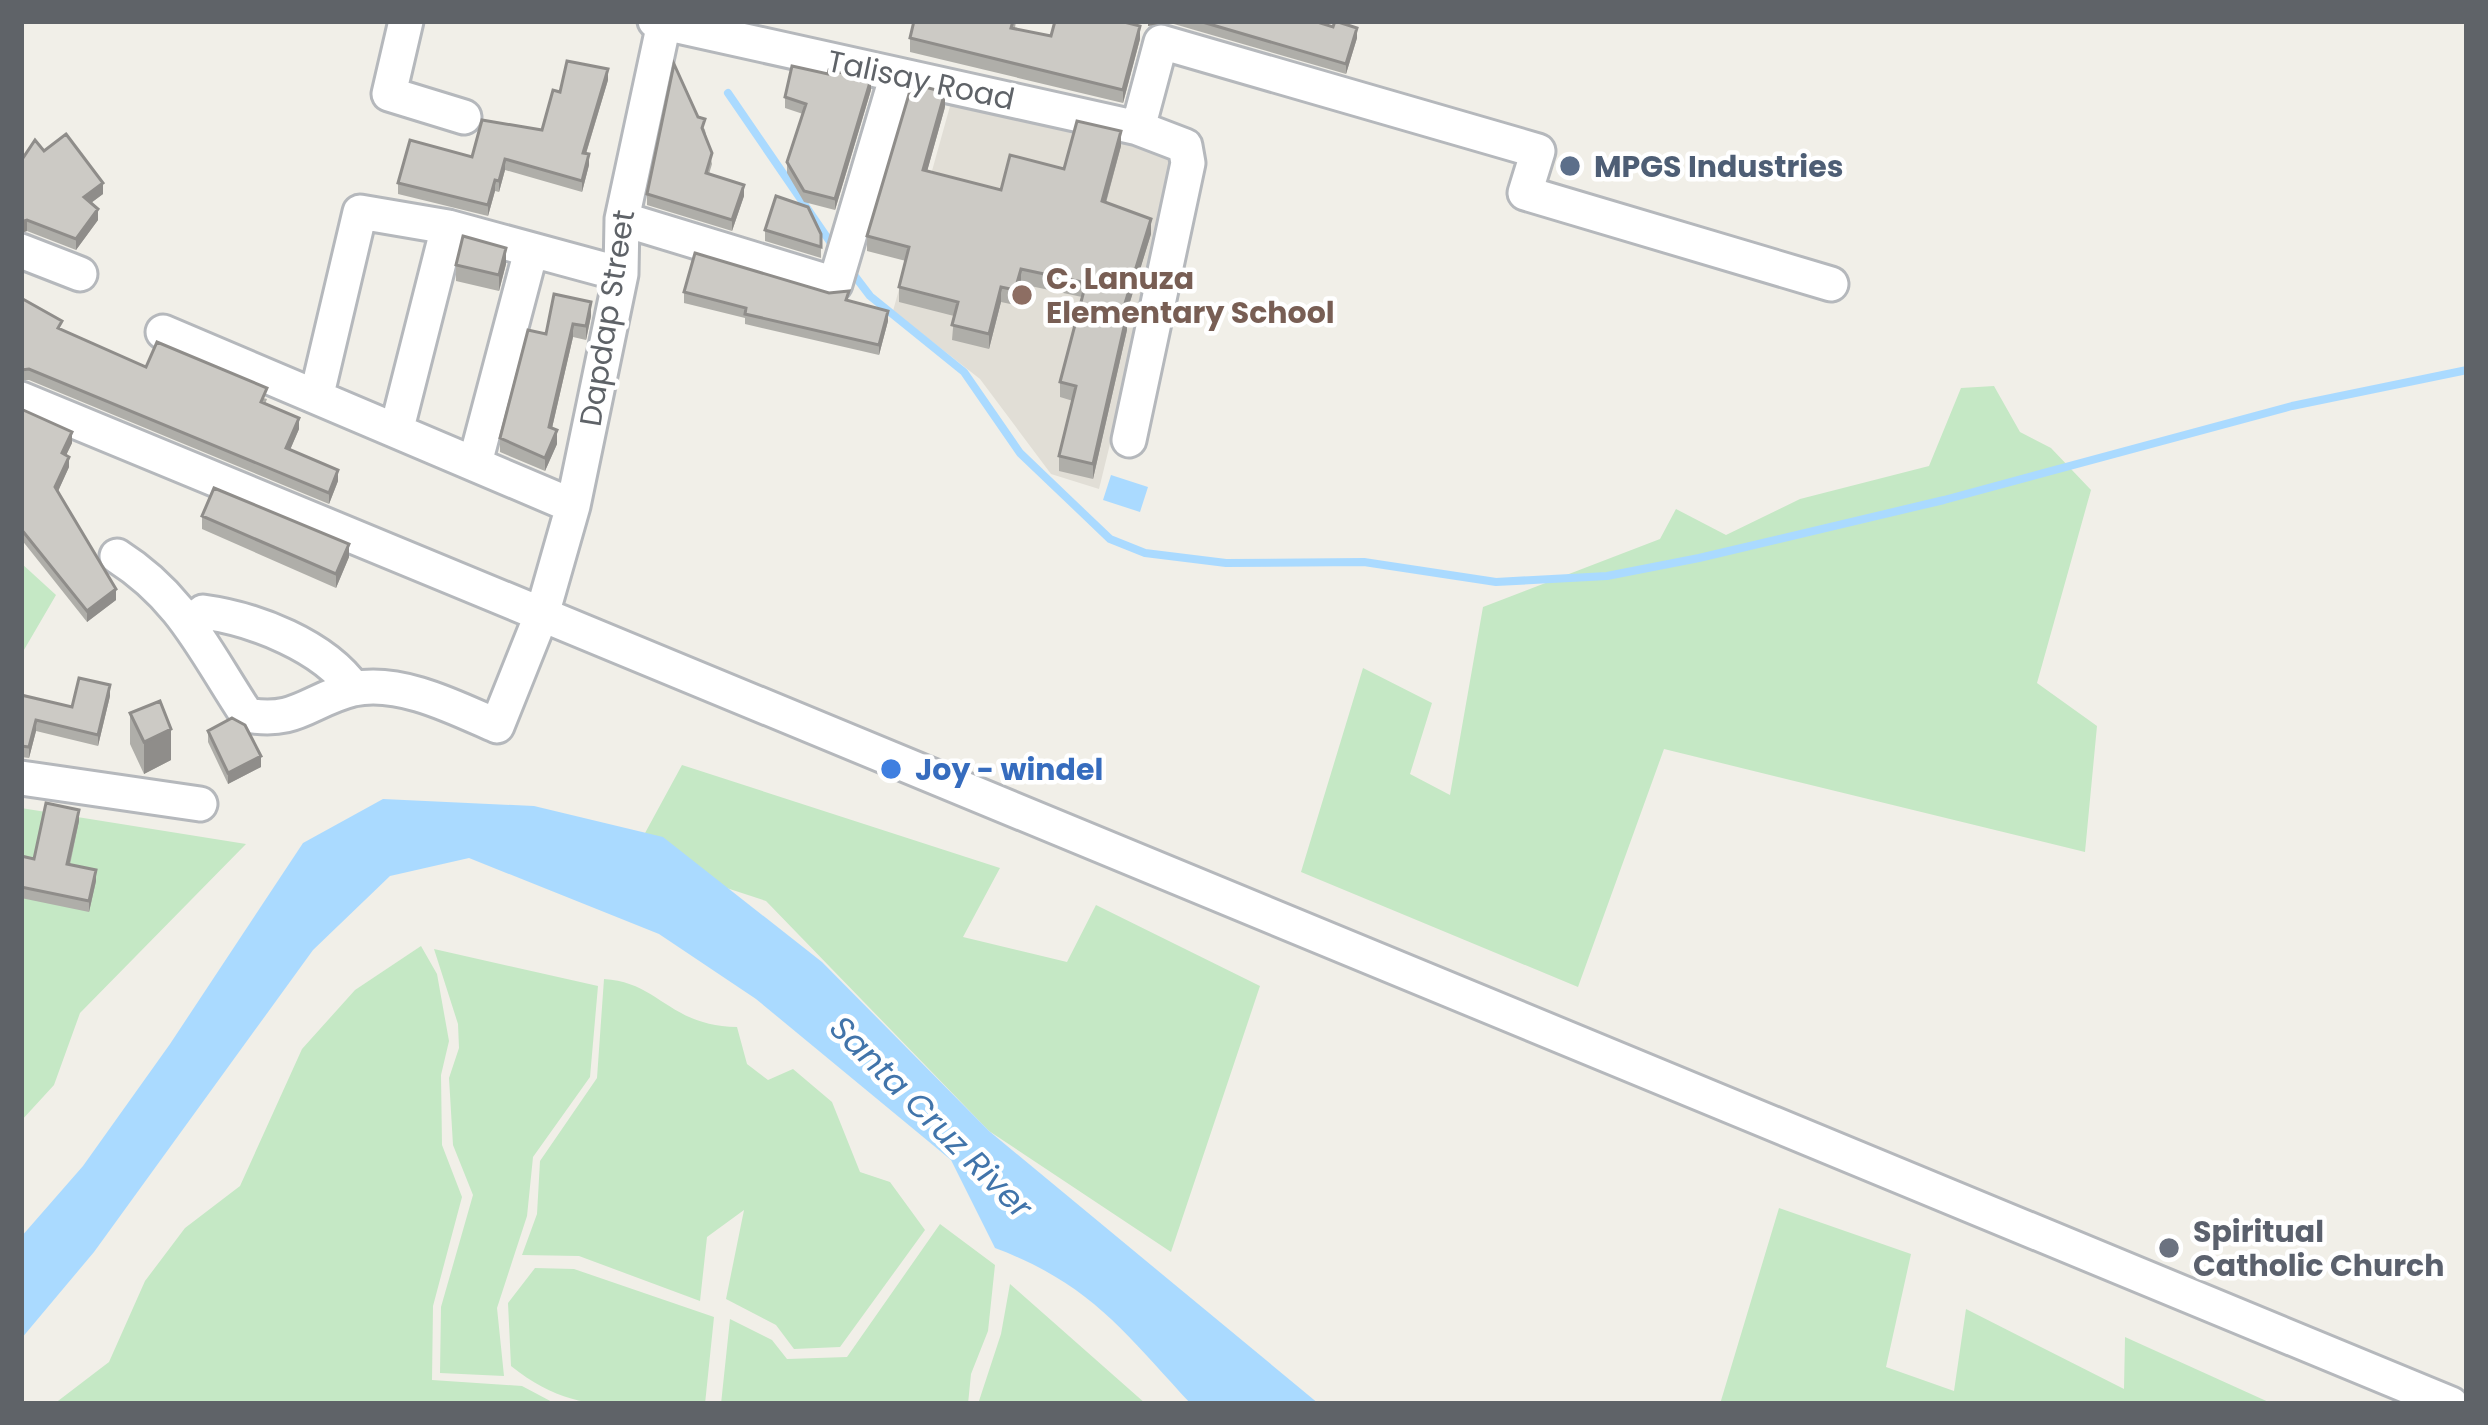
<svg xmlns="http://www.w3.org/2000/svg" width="2488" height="1425" font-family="Poppins,sans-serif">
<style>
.education{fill:#e1ded6}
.green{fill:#c5e8c5}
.water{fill:#aadaff}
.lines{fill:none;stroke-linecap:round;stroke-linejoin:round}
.stream{stroke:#aadaff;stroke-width:8}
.minor-casing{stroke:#b5b8bc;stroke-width:39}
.minor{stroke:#fff;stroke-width:33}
.wall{fill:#afaea9}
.shaded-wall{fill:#8f8d8a}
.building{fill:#cccac5;stroke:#8f8d8a;stroke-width:3}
.service-dot{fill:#5c6f8a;stroke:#fff;stroke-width:4.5}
.education-dot{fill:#8d6e63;stroke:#fff;stroke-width:4.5}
.shop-dot{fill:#3f7fe0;stroke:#fff;stroke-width:4.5}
.worship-dot{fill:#6b7280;stroke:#fff;stroke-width:4.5}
.labels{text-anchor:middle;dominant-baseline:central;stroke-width:9;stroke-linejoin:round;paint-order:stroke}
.street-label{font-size:30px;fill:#5f6368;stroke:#fff}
.service-label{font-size:30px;font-weight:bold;fill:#4e5e75;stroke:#fff;text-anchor:start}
.education-label{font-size:30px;font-weight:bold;fill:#785e54;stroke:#fff;text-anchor:start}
.shop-label{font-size:30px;font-weight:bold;fill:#366cbe;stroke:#fff;text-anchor:start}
.worship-label{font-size:30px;font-weight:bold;fill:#5b616d;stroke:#fff;text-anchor:start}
.water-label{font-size:33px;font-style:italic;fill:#4174aa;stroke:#fff}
</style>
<rect width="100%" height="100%" fill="#f1efe8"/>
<path class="education" d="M952 99 1174 151 1180 158 1099 489 1051 474 980 379 893 311Z"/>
<path class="green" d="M1994 386 2020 432 2051 448 2091 490 2037 683 2097 726 2085 852 1664 749 1578 987 1301 872 1363 668 1432 703 1410 774 1450 795 1483 607 1660 539 1676 509 1726 535 1800 499 1929 466 1961 388Z
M21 563 56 595 21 655Z
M682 765 1000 868 963 937 1067 962 1096 905 1260 986 1171 1252 989 1131 766 901 632 857Z
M21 808 246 844 80 1013 54 1085 21 1121Z
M421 946 437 974 449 1041 441 1075 442 1145 462 1197 433 1306 432 1380 522 1386 556 1404H54L109 1362 145 1281 185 1228 240 1186 302 1049 355 990Z
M434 949 598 986 590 1077 533 1157 527 1216 497 1308 504 1376 440 1373 441 1307 473 1195 453 1145 449 1078 459 1048 458 1024Z
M604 979C659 982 669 1026 737 1027L747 1064 768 1080 793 1069 832 1102 860 1172 890 1182 925 1230 840 1347 794 1349 776 1325 726 1299 744 1210 707 1237 700 1301 579 1256 522 1255 537 1214 540 1161 597 1078Z
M1779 1208 1911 1254 1886 1367 1954 1391 1966 1309 2124 1389 2125 1337 2273 1404H1720Z
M940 1224 995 1265 988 1331 971 1374 968 1404H721L730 1319 772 1340 787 1359 847 1357Z
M535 1268 574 1269 714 1317 705 1404C626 1404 576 1418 511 1366L508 1303Z
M1010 1284 1146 1404H978L1001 1334Z"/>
<path class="water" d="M1111 475 1148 487 1140 512 1103 500Z
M383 799 534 806 663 837 822 962 989 1131 1319 1404H1191C1125 1333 1091 1284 995 1248L951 1160 756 999 659 934 469 858 390 876 313 950 94 1252 21 1339V1237L83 1166 170 1044 303 843Z"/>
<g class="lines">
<path class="stream" d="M728 93 835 249
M851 271 870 296 964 372 1020 453 1110 539 1145 553 1226 563 1364 562 1496 582 1607 576 1699 558 1944 500 2292 406 2467 370"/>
<defs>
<path id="minor" d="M406 21 389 94 464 117
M655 21 1138 128 1185 146 1188 163 1129 440
M1138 128 1161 42 1538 151 1525 193 1831 284
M622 219 835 284 897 75
M21 251 80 274
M163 332 573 506
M317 394 360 212 448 227 621 274
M21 399 2451 1404
M397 428 448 227
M475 463 531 251
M117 556C183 598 205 652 247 715 297 724 309 700 353 689 400 679 456 708 497 726L543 611 573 506 621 274 622 219 664 23
M194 630 203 612C255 619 324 646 354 689
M21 778 200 804"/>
</defs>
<use href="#minor" class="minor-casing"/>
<use href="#minor" class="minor"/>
</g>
<path class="wall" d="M914 21H1016L1015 28 1051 36 1140 39 1123 103 910 52V38Z
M1148 21H1314L1357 38 1346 74 1167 22 1148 26Z
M608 80 586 154 589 165 582 192 505 170 499 192 495 191 488 216 398 194V183L542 130 560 92Z
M871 90 835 210 804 202 787 173V162L803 114 785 108V97Z
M945 107 927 171 1001 190 1064 169 1121 146 1106 203 1151 234 1126 314 1127 330 1093 479 1059 471V456L1073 401 1060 397V382L1082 297 1021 284 1015 305 1001 302 989 349 952 340 954 316 899 302V287L906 261 867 251V236Z
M698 117 705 130 712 164 709 174 744 196 732 231 647 205V194Z
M44 151 103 194 91 203 98 220 76 250 27 231 21 233V161Z
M765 230 821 234V258L765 241Z
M506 264 499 291 456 281V265Z
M684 292 849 300 888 321 879 355 745 324V318L684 303Z
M21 298 62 330 146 367 267 399 265 404 299 429 290 450 338 481 329 504 29 380H21Z
M591 316 586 340 573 337 552 428 557 444 545 471 500 452V438L546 334Z
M21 409 72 443 66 455 69 467 58 491 116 600 87 622 21 539Z
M202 516 349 557 336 588 202 529Z
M21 695 72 707 110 696 98 746 36 731 29 758 21 757Z
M130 713 171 760 144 774 130 744Z
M208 731 261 767 228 784 208 742Z
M79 821 70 865 96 881 89 912 21 898V856L34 859Z"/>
<path class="shaded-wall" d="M1148 21H1167V22L1148 26Z
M1140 26V39L1123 103V90Z
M1357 28V38L1346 74V64Z
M608 69V80L583 163V153Z
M871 79V90L835 210V199Z
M945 92V107L923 186V170Z
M1121 131V146L1102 216V201Z
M589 154V165L582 192V181Z
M505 159V170L499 192V181Z
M495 180V191L488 216V205Z
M103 183V194L84 208V197Z
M744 185V196L732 231V220Z
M98 209V220L76 250V239Z
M1151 219V234L1122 328V313Z
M27 220V231L21 233V222Z
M506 248V264L499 291V275Z
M1021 269V284L1015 305V290Z
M1001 287V302L989 349V334Z
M591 302V316L586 340V326Z
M888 311V321L879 355V345Z
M1127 314V330L1093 479V464Z
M573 324V337L549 441V427Z
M299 418V429L286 459V448Z
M557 430V444L545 471V458Z
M72 432V443L62 464V453Z
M69 457V467L55 498V487Z
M338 470V481L329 504V493Z
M349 544V557L336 588V574Z
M116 589V600L87 622V611Z
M110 685V696L98 746V735Z
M36 720V731L29 758V747Z
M171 729V760L144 774V742Z
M261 756V767L228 784V773Z
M79 810V821L67 875V864Z
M96 870V881L89 912V901Z"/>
<path class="building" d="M914 21H1013L1011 28 1051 36 1055 21H1120L1140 26 1123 90 910 38Z
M1199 21H1314L1333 27 1335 21 1357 28 1346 64Z
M567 61 608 69 583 153 589 154 582 181 505 159 499 181 495 180 488 205 398 183 410 140 472 157 482 120 542 130 553 90 560 92Z
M674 64 698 117 705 119 702 128 712 153 706 173 744 185 732 220 647 194Z
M792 66 828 74 829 70 871 79 835 199 804 191 787 162 806 104 785 97Z
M912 84 945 92 923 170 1001 190 1010 155 1064 169 1077 121 1121 131 1102 201 1151 219 1122 313 1127 314 1093 464 1059 456 1076 386 1060 382 1086 283 1021 269 1015 290 1001 287 989 334 952 325 958 302 899 287 909 247 867 236Z
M66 134 103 183 84 197 98 209 76 239 27 220 21 222V161L35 140 44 151Z
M776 196 808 207 821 234V247L765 230Z
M463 236 506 248 499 275 456 265Z
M695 253 829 293 849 291 846 300 888 311 879 345 745 314 746 308 684 292Z
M554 294 591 302 586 326 573 324 549 427 557 430 545 458 500 438 528 330 546 334Z
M21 298 62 321 58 328 146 367 157 342 267 388 261 402 299 418 286 448 338 470 329 493 29 369 21 370Z
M21 409 72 432 62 453 69 457 55 487 116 589 87 611 21 529Z
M214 488 349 544 336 574 202 516Z
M79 678 110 685 98 735 36 720 29 747 21 746V695L72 707Z
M160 701 171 729 144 742 130 713Z
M232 718 245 725 261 756 228 773 208 731Z
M46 803 79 810 67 864 96 870 89 901 21 887V856L34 859Z"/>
<circle class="service-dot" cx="1570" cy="166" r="12"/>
<circle class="education-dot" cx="1022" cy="295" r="12"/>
<circle class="shop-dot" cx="891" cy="769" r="12"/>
<circle class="worship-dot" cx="2169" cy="1248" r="12"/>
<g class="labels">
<g class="street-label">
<text transform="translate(921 80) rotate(12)">Talisay Road</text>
<text transform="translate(607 318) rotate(-81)">Dapdap Street</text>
</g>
<g class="service-label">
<text x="1594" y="166">MPGS Industries</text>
</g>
<g class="education-label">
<text x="1046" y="278">C. Lanuza<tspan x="1046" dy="34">Elementary School</tspan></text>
</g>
<g class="shop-label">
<text x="915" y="769">Joy - windel</text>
</g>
<g class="worship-label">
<text x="2193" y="1231">Spiritual<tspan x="2193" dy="34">Catholic Church</tspan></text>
</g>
<g class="water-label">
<text transform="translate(931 1117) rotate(45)">Santa Cruz River</text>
</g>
</g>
<rect width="2488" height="1425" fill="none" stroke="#5f6368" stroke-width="48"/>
</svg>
